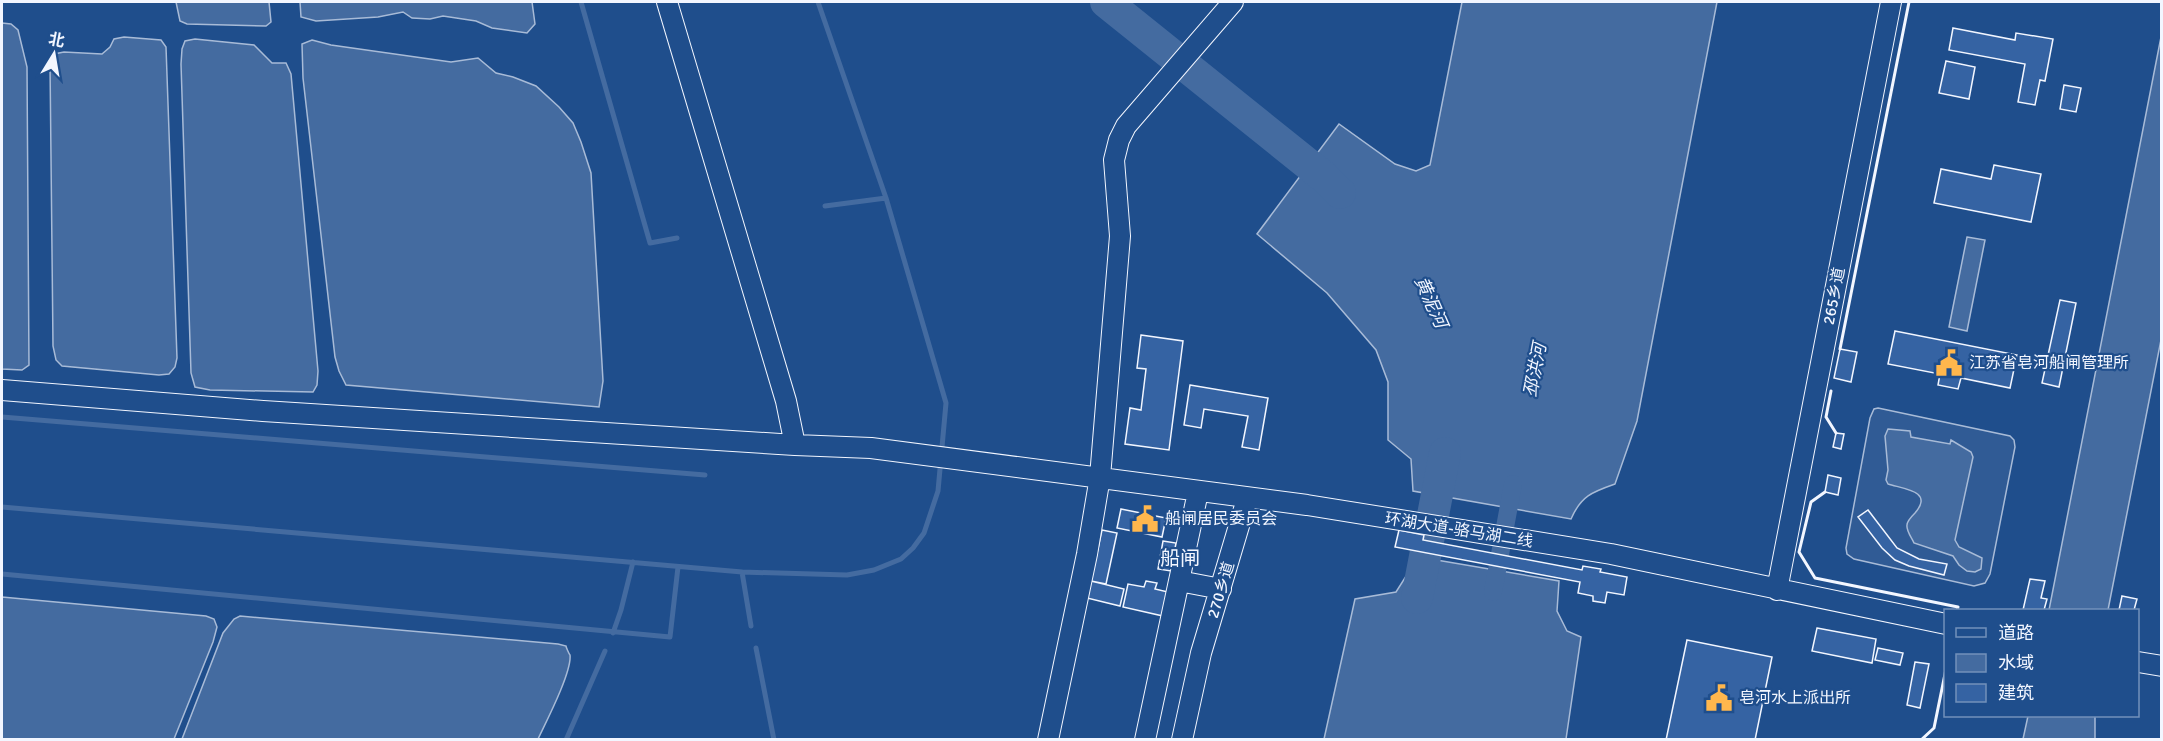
<svg xmlns="http://www.w3.org/2000/svg" width="2163" height="741" font-family="Signika,'Noto Sans SC',sans-serif">
<style>
.built{fill:#305b95;stroke:#a8bbd7;stroke-width:1.5}
.water{fill:#446ba0;stroke:#a8bbd7;stroke-width:1.5}
.lines{fill:none;stroke-linecap:round;stroke-linejoin:round}
.stream{stroke:#446ba0;stroke-width:5}
.canal{stroke:#446ba0;stroke-width:18}
.river{stroke:#446ba0;stroke-width:32}
.building{fill:#3563a3;stroke:#f2f6ff;stroke-width:1.5}
.minor-casing{stroke:#f2f6ff;stroke-width:22}
.minor{stroke:#1f4e8c;stroke-width:20}
.wall{stroke:#f2f6ff;stroke-width:3}
.labels{text-anchor:middle;dominant-baseline:central;stroke-width:4.5;stroke-linejoin:round;paint-order:stroke}
.street-label{font-size:16px;fill:#f2f6ff;stroke:#1f4e8c}
.poi-label{font-size:16px;fill:#f2f6ff;stroke:#1f4e8c;text-anchor:start}
.water-label{font-size:18px;font-style:italic;fill:#f2f6ff;stroke:#1f4e8c}
.quarter-label{font-size:20px;fill:#f2f6ff;stroke:#1f4e8c}
</style>
<rect width="100%" height="100%" fill="#1f4e8c"/>
<path class="built" d="M1878 408 2010 436 2014 440 2015 447 1990 574 1985 583 1974 586 1854 559 1847 554 1846 548 1870 418 1874 409Z"/>
<path class="water" d="M176 2H269L271 22 266 26 187 24 180 21Z
M300 2H532L535 24 527 33 492 28 476 21 443 16 430 19 412 18 403 12 378 17 316 21 301 17Z
M1462 2H1717L1637 421 1615 484C1592 492 1581 496 1571 519L1413 491 1411 459 1388 440V382L1376 350 1327 293 1257 234 1339 124 1395 164 1416 171 1430 165Z
M2 23 11 24 18 30 27 67 29 365 22 370 2 369Z
M124 37 161 40 166 47 177 358 175 367 169 374 159 375 62 366 56 360 53 346 50 63 54 54 64 52 102 54 110 47 114 39Z
M2161 37V340L2108 610H2049Z
M195 39 254 45 272 63H286L291 74 318 371 317 385 313 392 210 390 195 387 191 373 181 64 182 49 185 41Z
M312 40 331 45 451 62 478 58 496 73 513 77 536 86 559 107 573 123 581 142 591 173 603 381 599 407 346 385 339 371 335 357 303 78 302 44Z
M1967 237 1985 240 1967 331 1949 327Z
M1888 429 1910 431 1911 437 1950 444 1951 440 1971 452 1973 457 1955 540 1959 547 1982 558 1981 569 1975 572 1967 571 1959 565 1953 556 1914 543C1912 538 1906 531 1907 525 1907 521 1912 516 1915 513 1934 491 1904 489 1888 484L1886 480 1888 470 1885 436Z
M1413 556 1559 581 1557 611 1567 631 1581 637 1566 739H1324L1355 599 1396 592 1410 570Z
M2 597 206 616 214 619 217 627 213 642 174 739H2Z
M240 616 558 644 566 646C566 647 569 654 570 655 572 672 546 722 538 739H182L223 633 234 619Z
M2028 716H2095V739H2023Z"/>
<g class="lines">
<path class="stream" d="M581 2 650 243 677 238
M825 206 886 198
M2 417 705 475
M2 507 742 572 847 575 874 570 901 559 913 548 924 533 938 491 946 403 886 198 818 2
M742 572 751 626
M2 574 670 637 678 567
M613 633 621 610 633 562
M756 648 774 740
M566 740 605 651"/>
<path class="canal" d="M1493 592 1513 484"/>
<path class="river" d="M1106 2 1324 177 1340 193
M1417 598 1445 453"/>
</g>
<path class="building" d="M1953 28 2015 40 2016 33 2053 39 2045 81 2040 80 2035 105 2018 102 2025 64 1949 50Z
M1946 61 1975 67 1969 99 1939 93Z
M2064 85 2081 88 2076 112 2060 109Z
M1994 165 2041 174 2031 222 1934 203 1941 169 1991 179Z
M2060 300 2076 303 2059 387 2042 383Z
M1895 331 2017 355 2010 388 1961 378 1958 389 1938 385 1940 374 1888 364Z
M1141 335 1183 341 1169 450 1125 444 1130 408 1141 410 1146 369 1137 368Z
M1840 349 1857 352 1851 382 1834 378Z
M1190 385 1268 398 1259 450 1242 447 1248 416 1204 409 1201 428 1184 425Z
M1836 433 1844 434 1841 449 1833 447Z
M1828 475 1841 478 1838 495 1825 492Z
M1121 509 1166 518 1162 537 1117 528Z
M1868 510 1897 548 1919 559 1947 564 1944 575 1909 566 1895 560 1882 548 1858 517Z
M1102 530 1117 533 1106 584 1091 581Z
M1399 530 1424 535 1423 540 1582 570 1583 566 1601 569 1600 572 1627 577 1624 595 1607 592 1605 603 1593 601V596L1578 593 1580 582 1395 547Z
M1163 541 1176 543 1171 571 1158 569Z
M2030 579 2045 581 2041 598 2047 599 2044 610H2023Z
M1091 581 1124 589 1120 606 1087 598Z
M1146 581 1157 583 1155 589 1168 592 1163 616 1123 607 1128 584 1144 587Z
M2122 596 2137 599 2134 610H2119Z
M1817 628 1876 639 1872 663 1812 651Z
M1687 640 1772 657 1755 740H1666Z
M1878 648 1903 653 1900 665 1875 660Z
M1915 662 1929 664 1920 708 1907 705Z"/>
<g class="lines">
<defs>
<path id="minor" d="M667 2 786 401 795 445
M2 390 263 411 795 445 871 448 1307 505 1611 554 1946 624
M1179 581 1221 589
M1777 590 1891 2
M2138 662 2162 666
M1048 740 1087 554 1100 477 1120 236 1114 160 1119 140 1126 126 1233 2
M1145 740 1198 492
M1182 740 1201 653 1247 499"/>
</defs>
<use href="#minor" class="minor-casing"/>
<use href="#minor" class="minor"/>
<path class="wall" d="M1840 349 1909 2
M1831 391 1826 417 1836 433
M1825 492 1811 502 1799 552 1815 578 1958 607 1957 610
M1921 740 1934 728 1946 669"/>
</g>
<defs>
<symbol id="civic-bare" viewBox="-9 -9 18 18"><path d="M-.6-6.5H3V-4.5H.6V-3L4-1V1h2V6H-6V1h2V-1L-.6-3ZM-1.2 2.5V6h2.4V2.5Z" fill="#ffb74d" stroke="#1f4e8c" stroke-width="2.5" paint-order="stroke"/></symbol>
</defs>
<g fill-rule="evenodd">
<use href="#civic-bare" x="1930" y="344" width="38" height="38"/>
<use href="#civic-bare" x="1126" y="500" width="38" height="38"/>
<use href="#civic-bare" x="1700" y="679" width="38" height="38"/>
</g>
<g class="labels">
<g class="street-label">
<text transform="translate(1834 296) rotate(-79)">265乡道</text>
<text transform="translate(1459 530) rotate(9)">环湖大道-骆马湖二线</text>
<text transform="translate(1221 590) rotate(-73)">270乡道</text>
</g>
<g class="poi-label">
<text x="1969" y="363">江苏省皂河船闸管理所</text>
<text x="1165" y="519">船闸居民委员会</text>
<text x="1739" y="698">皂河水上派出所</text>
</g>
<g class="water-label">
<text transform="translate(1431 302) rotate(66)">黄泥河</text>
<text transform="translate(1535 370) rotate(-79)">邳洪河</text>
</g>
<g class="quarter-label">
<text x="1180" y="558">船闸</text>
</g>
</g>
<rect width="2163" height="741" fill="none" stroke="#f2f6ff" stroke-width="6"/>
<rect x="1944" y="609" width="195" height="108" fill="#1f4e8c" stroke="#7391ba" stroke-width="1.5"/>
<rect x="1956" y="628" width="30" height="9" fill="#1f4e8c" stroke="#7391ba" stroke-width="1.5"/>
<text x="1998" y="639" font-size="18" fill="#f2f6ff">道路</text>
<rect x="1956" y="654" width="30" height="18" fill="#446ba0" stroke="#7391ba" stroke-width="1.5"/>
<text x="1998" y="669" font-size="18" fill="#f2f6ff">水域</text>
<rect x="1956" y="684" width="30" height="18" fill="#3563a3" stroke="#7391ba" stroke-width="1.5"/>
<text x="1998" y="699" font-size="18" fill="#f2f6ff">建筑</text>
<g transform="translate(54 54) rotate(11)" stroke="#1f4e8c" stroke-width="4.5" paint-order="stroke">
<path d="M0-4.5L10 22L0 15L-10 22Z" fill="#f2f6ff"/>
<text y="-9" font-size="16" font-weight="bold" text-anchor="middle" fill="#f2f6ff">北</text>
</g>
</svg>
